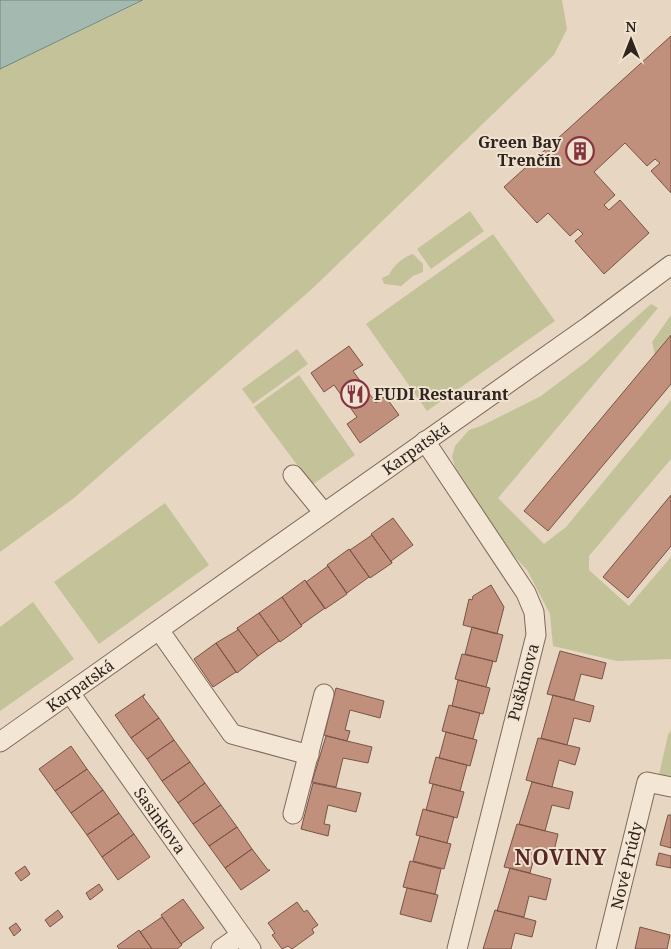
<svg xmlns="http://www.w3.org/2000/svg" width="671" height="949" font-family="'Noto Serif',serif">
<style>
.green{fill:#c3c298}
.water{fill:#a4bab1;stroke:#6c877d}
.building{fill:#c0907d;stroke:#7a5345}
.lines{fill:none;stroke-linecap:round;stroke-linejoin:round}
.minor-casing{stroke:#7e695c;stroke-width:21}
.minor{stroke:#f3e6d4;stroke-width:19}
.labels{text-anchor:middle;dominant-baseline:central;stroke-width:4;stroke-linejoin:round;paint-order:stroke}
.poi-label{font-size:16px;font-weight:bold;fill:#30241e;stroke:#efe2d0;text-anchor:end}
.street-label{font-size:16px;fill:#30241e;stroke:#efe2d0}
.district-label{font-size:21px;font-weight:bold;letter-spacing:1px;fill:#572723;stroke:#efe2d0}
</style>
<rect width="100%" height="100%" fill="#e7d7c2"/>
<path class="green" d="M145 0H562L567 29 554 55 313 288 74 498 0 552V69Z
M470 211 484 231 431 269 417 249Z
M493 234 555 321 427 411 366 324Z
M413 254 423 264V272L413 276 401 286 384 284 382 278 389 275C392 267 404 256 413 254Z
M651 304 658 308 498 498 544 544 566 527 671 400V459L589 556V570L629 606 671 557V659L617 661 553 646 550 614 527 570 501 542 455 467 452 457 455 446 469 430 481 426 541 396 586 362Z
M671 315V335L655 355 652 342Z
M297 349 308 364 253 404 242 389Z
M299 375 355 455 312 485 254 407Z
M165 503 209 565 99 644 54 582Z
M33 602 74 659 0 711V627Z
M671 730V782L658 779 668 735Z"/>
<path class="water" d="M0 0H143L0 69Z"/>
<path class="building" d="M671 36V193L651 171 660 163 655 159 647 166 625 143 594 172 615 195 604 205 609 210 620 200 649 233 604 274 575 241 583 234 578 229 570 236 548 213 537 223 504 187Z
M671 335V384L548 531 524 511Z
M349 346 363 365 353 371 376 403 385 396 399 415 360 443 347 424 357 417 334 385 324 392 311 373Z
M671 495V546L628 598 603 577Z
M393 518 413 545 391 561 392 563 371 534Z
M372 535 392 563 370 578 350 550Z
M349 549 369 577 347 593 327 565Z
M328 566 347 594 325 609 306 582Z
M305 580 325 608 301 625 282 597Z
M491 585 504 607 497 634 463 625 469 599 472 600 473 596Z
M282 597 302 626 280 642 259 613Z
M259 613 279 641 258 656 237 628Z
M472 627 503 635 496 662 465 654Z
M237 628 258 656 237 673 216 643 238 630Z
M216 643 236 672 213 687 194 659Z
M560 651 606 663 602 679 581 674 574 700 547 694Z
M462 654 493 661 486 687 455 679Z
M458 680 490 688 483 714 452 706Z
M336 688 384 701 380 718 350 710 345 730 350 731 347 741 324 735Z
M145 694 143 697 159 718 131 738 115 715Z
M553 695 594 706 590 722 574 718 567 745 541 738Z
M449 705 480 713 473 739 442 731Z
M159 718 174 740 147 759 131 738Z
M446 732 477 740 470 766 439 758Z
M326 736 372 747 368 763 343 758 336 787 312 782Z
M538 738 580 748 575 765 559 760 552 787 526 780Z
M174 740 190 762 162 781 147 759Z
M71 746 87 769 55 791 39 769Z
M436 757 467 765 460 791 429 783Z
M190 762 205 783 178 803 162 781Z
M87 769 103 790 71 813 55 791Z
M532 782 573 792 569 809 552 805 545 831 519 824Z
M205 783 221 805 193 824 178 803Z
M313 783 361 793 356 812 328 805 324 824 330 825 328 836 301 829Z
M433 784 464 792 457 818 426 810Z
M103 790 119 813 87 835 71 813Z
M221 805 237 827 209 846 193 824Z
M423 809 454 817 447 843 416 835Z
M119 813 134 834 102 857 87 835Z
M668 815H671V848L660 845Z
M517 824 558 834 554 851 537 847 530 873 504 867Z
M237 827 252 849 225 868 209 846Z
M134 834 150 857 118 880 102 857Z
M420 836 451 844 444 869 413 861Z
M252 849 268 870H270L241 890 225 868Z
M659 853 671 856V868L656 865Z
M410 861 441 869 435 894 403 887Z
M25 866 30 874 21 881 15 873Z
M510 868 551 879 546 900 529 896 524 917 497 911Z
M99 884 103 890 90 900 86 893Z
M407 888 438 895 431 922 400 914Z
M183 899 204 928 181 944 161 915Z
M297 902 304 912 307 910 318 925 312 929 314 933 292 949 288 946 282 949 272 935 275 933 268 923Z
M58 910 63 917 50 927 45 920Z
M495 910 536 921 532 937 515 933 511 949H483Z
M162 917 182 945 177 949H152L140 932Z
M16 923 21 930 14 936 9 928Z
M640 927 670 935 667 949H635Z
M139 930 152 949H119L117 946Z"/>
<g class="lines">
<defs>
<g id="minor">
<path d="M425 441 526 593 534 612 536 635 457 949"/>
<path d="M293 475 324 513"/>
<path d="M159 630 232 734 309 755"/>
<path id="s1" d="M70 693 251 949"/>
<path id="s2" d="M0 742 589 326 671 265"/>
<path d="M293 814 324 694"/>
<path d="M221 949 241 935"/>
<path id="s3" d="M606 949 647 782 671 787"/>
</g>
</defs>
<use href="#minor" class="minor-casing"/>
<use href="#minor" class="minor"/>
</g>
<defs>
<symbol id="building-ring" viewBox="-11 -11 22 22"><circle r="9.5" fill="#efe2d0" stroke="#85343f" stroke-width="1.5"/><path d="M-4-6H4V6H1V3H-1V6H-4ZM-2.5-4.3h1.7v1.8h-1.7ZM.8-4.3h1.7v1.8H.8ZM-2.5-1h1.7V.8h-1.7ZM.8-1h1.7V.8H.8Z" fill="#85343f"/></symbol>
<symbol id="restaurant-ring" viewBox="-11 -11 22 22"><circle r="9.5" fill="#efe2d0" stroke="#85343f" stroke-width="1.5"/><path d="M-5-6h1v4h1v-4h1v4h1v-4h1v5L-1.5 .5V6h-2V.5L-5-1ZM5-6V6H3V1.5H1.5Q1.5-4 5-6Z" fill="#85343f"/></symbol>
</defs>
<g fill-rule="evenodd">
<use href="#building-ring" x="564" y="135" width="32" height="32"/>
<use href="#restaurant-ring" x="339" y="378" width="32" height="32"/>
</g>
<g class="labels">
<g class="poi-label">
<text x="561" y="142">Green Bay<tspan x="561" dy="18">Trenčín</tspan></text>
<text x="374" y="394" text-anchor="start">FUDI Restaurant</text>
</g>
<g class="street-label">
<text stroke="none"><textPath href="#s2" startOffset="509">Karpatská</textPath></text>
<text transform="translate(523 682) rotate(-75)">Puškinova</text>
<text stroke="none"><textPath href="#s2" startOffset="98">Karpatská</textPath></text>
<text stroke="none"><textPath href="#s1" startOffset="156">Sasinkova</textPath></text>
<text stroke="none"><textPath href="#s3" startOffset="86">Nové Prúdy</textPath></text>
</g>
<g class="district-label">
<text x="561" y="857">NOVINY</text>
</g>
</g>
<g transform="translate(631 40)" stroke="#efe2d0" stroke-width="4" paint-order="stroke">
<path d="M0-4L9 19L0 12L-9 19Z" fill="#30241e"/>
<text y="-8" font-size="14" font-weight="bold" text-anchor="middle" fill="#30241e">N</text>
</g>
</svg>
